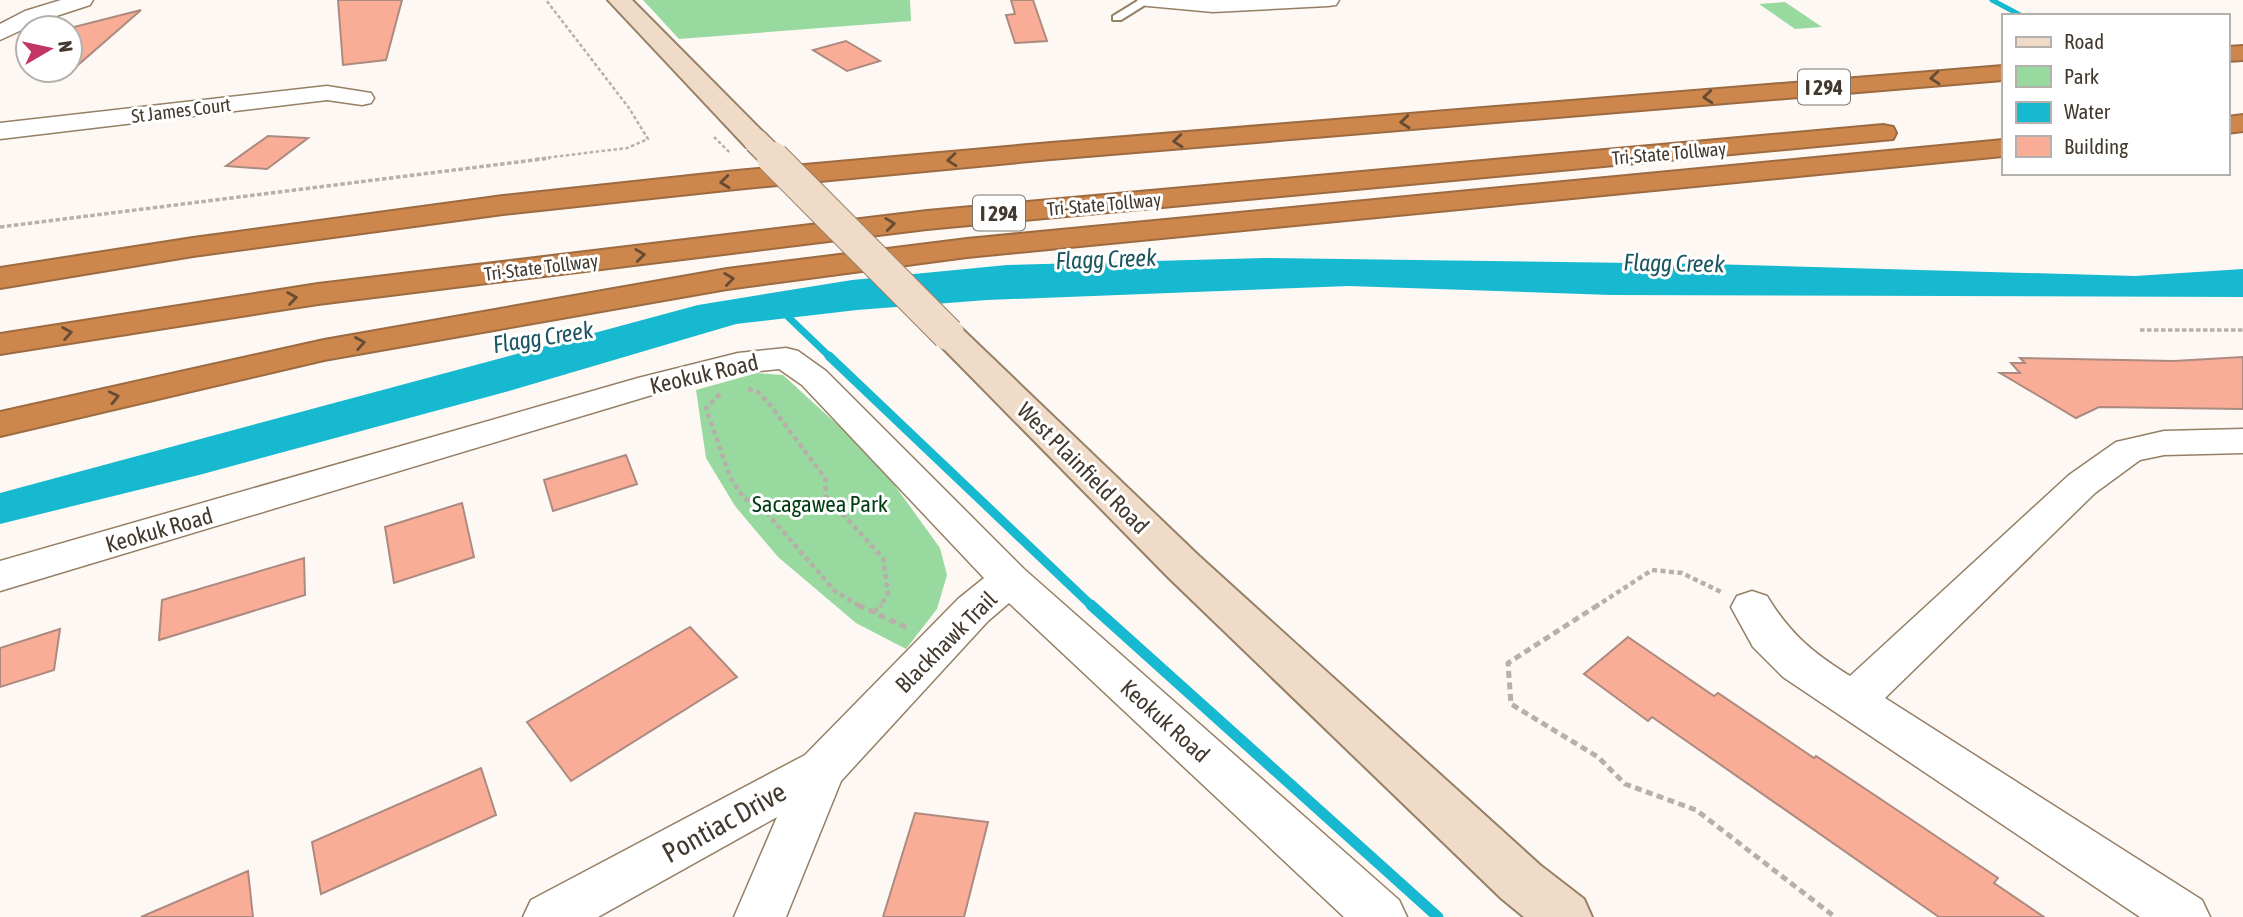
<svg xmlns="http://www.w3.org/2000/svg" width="2243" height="917" font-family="'Asap Condensed',sans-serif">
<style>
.green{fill:#98d9a0}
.water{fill:#17b9d0}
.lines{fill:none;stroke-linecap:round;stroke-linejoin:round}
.stream-far3{stroke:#17b9d0;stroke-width:5}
.stream-far2{stroke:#17b9d0;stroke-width:7}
.stream-far1{stroke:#17b9d0;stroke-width:9}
.stream{stroke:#17b9d0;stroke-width:11}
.building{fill:#faad96;stroke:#ad8a80;stroke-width:2}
.lane-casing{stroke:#957f65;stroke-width:4}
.street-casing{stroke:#957f65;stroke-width:3}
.secondary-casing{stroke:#957f65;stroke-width:4}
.highway-casing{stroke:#9d6b41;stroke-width:4}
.path-far3{stroke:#b6b0a8;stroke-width:2.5;stroke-dasharray:3.5 2.5;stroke-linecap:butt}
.path-far2{stroke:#b6b0a8;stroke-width:3.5;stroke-dasharray:4.5 2.5;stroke-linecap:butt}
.path-far1{stroke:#b6b0a8;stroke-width:4.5;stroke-dasharray:5 3.5;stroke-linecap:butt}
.path{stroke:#b6b0a8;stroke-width:5;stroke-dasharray:7 4.5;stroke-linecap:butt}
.lane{fill:#fff;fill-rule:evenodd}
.street{fill:#fff;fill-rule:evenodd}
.secondary{fill:#f0dbc9;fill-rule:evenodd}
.highway{fill:#cd864b;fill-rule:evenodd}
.secondary-bridge-far1-casing{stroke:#957f65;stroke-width:27;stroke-linecap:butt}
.secondary-bridge-casing{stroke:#957f65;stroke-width:34;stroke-linecap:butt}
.path-bridge{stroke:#b6b0a8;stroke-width:2.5;stroke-dasharray:3.5 2.5;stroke-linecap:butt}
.secondary-bridge-far1{stroke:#f0dbc9;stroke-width:24}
.secondary-bridge{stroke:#f0dbc9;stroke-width:32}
.oneway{stroke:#664c35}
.labels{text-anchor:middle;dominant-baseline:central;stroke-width:6;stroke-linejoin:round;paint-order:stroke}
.far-street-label{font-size:19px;fill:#43392e;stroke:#fff}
.shield{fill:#fff;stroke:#7b746d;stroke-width:2}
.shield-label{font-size:21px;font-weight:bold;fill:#43392e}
.street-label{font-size:23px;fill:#43392e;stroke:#fff}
.park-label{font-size:23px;fill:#013c12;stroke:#fff}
.water-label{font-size:24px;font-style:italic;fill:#1c5660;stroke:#fff}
.near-street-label{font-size:28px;fill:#43392e;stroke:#fff}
</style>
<rect width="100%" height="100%" fill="#fdf8f3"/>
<path class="green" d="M643 0H910L911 21 679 39Z
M1785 2 1822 27 1795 29 1759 4Z
M757 373 783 375 841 428 893 483 940 548 947 575 937 609 906 649 856 623 778 557 735 506 706 458 696 390Z"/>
<path class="water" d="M1264 258 1709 264 2135 276 2243 269V297L1611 295 1349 286 987 300 857 310 736 324 509 391 199 475 0 524V493L698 305 852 280 1007 265Z"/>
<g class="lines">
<path class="stream-far3" d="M1992 0 2022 16"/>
<path class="stream-far2" d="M781 310 831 358"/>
<path class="stream-far1" d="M829 356 1093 607"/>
<path class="stream" d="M1091 605 1438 917"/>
</g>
<path class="building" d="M338 0H402L386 60 343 65Z
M1011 0H1033L1047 41 1015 43 1006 15 1015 14Z
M141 10 70 72V28Z
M846 41 880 61 847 71 813 50Z
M268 136 308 138 267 169 226 166Z
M2243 357V409L2099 407 2076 418 2000 373H2020L2011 363H2025L2020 358 2174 361Z
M626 455 637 484 553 511 544 480Z
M462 503 474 557 394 583 385 527Z
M304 558 305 595 159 640 162 600Z
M690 627 737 677 571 781 527 722Z
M60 629 54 670 0 687V648Z
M1628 637 1714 696 1718 693 1814 758 1816 756 1912 820 1998 878 1994 883 2044 917H1939L1652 717 1648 721 1584 674Z
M481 768 496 815 321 894 312 842Z
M915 813 988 822 964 917H883Z
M248 871 253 917H141Z"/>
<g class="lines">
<defs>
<path id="lane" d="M1139 0H1153L1121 20H1113V16Z"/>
<path id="street" d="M61 0H93L90 5 41 21 0 40V24L25 11Z
M1137 0H1339L1336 5 1328 6 1213 12 1148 6 1140 5Z
M327 86 371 93 374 98 371 103 362 105 327 100 0 139V123Z
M786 348 798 351 826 371 1024 569 1399 900 1407 917H1344L1009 603 988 621 841 781 786 917H734L777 817 598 917H523L531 900 805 755 958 599 984 578 802 385 779 369 738 373 662 392 0 591V561L638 378 738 353Z
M2243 429V453L2164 455 2140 460 2095 493 1885 698 2202 900 2210 917H2140L1783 677 1753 647 1731 607 1737 596 1752 591 1767 596C1790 634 1813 653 1850 676L2069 475 2116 442 2164 431Z"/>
<path id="secondary" d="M608 0H632L766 135 770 141 766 147 756 149 746 147Z
M948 324 960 327 1199 556 1540 865 1584 899 1592 917H1524L1502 899 1169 578 936 341 931 334 936 327Z"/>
<path id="highway" d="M2243 46V60L2227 61V47Z
M2003 66V80L1051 159 736 189 503 214 193 256 0 288V268L193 238 503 196 736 171 1051 143Z
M2243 115V131L2227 133V117Z
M1883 125 1893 127 1896 133 1893 139 927 229 318 304 0 354V334L318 284 927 211Z
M2003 140V156L967 257 727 289 324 360 0 436V412L324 340 727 269 967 239Z"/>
</defs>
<use href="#lane" class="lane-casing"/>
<use href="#street" class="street-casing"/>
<use href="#secondary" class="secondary-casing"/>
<use href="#highway" class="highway-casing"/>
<path class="path-far3" d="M536 159 627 148 648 139 629 108 546 0"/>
<path class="path-far2" d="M0 227 550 158
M2140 330H2243"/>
<path class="path-far1" d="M748 389 758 392 771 406 825 478 826 496 883 558 888 593 880 607
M720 394 706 408 730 477 743 497 766 512 835 591 861 607
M1595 607 1652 570 1682 573 1723 593"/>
<path class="path" d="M858 605 907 628
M1598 605 1508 663 1511 704 1598 757 1625 784 1696 810 1835 917
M872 613 882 605"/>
<use href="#lane" class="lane"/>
<use href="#street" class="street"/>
<use href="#secondary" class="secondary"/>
<use href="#highway" class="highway"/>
<defs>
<path id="secondary-bridge-far1" d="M756 141 774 159"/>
<path id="secondary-bridge" d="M773 158 948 334"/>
</defs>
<use href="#secondary-bridge-far1" class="secondary-bridge-far1-casing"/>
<use href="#secondary-bridge" class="secondary-bridge-casing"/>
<path class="path-bridge" d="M714 137 731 154"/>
<use href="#secondary-bridge-far1" class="secondary-bridge-far1"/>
<use href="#secondary-bridge" class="secondary-bridge"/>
</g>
<defs><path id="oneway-chevron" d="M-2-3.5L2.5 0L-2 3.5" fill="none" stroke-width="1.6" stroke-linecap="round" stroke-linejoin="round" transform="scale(1.75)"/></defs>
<g class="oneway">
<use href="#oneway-chevron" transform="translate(1935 78) rotate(175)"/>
<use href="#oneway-chevron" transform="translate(1708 97) rotate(175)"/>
<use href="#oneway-chevron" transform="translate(1405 122) rotate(175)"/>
<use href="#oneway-chevron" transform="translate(1178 141) rotate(175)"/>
<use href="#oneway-chevron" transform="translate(952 160) rotate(175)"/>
<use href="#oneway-chevron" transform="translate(725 182) rotate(174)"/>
<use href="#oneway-chevron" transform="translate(890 224) rotate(-7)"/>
<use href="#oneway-chevron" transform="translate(640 255) rotate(-7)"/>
<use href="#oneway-chevron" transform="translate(729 279) rotate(-8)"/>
<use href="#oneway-chevron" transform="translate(292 298) rotate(-9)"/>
<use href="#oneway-chevron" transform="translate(67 333) rotate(-9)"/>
<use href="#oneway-chevron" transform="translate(360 343) rotate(-10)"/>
<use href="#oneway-chevron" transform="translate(114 397) rotate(-13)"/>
</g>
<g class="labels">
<g class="far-street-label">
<text transform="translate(181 110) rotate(-7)">St James Court</text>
<text transform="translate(1669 153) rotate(-5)">Tri-State Tollway</text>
<text transform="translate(1104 204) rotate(-5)">Tri-State Tollway</text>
<text transform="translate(541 267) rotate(-7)">Tri-State Tollway</text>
</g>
<g class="shield">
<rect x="1798" y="69.5" width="52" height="35" rx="5"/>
<rect x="973" y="195.5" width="52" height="35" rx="5"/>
</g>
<g class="shield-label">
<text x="1824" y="87">I 294</text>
<text x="999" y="213">I 294</text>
</g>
<g class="street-label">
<text transform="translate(704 374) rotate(-13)">Keokuk Road</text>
<text transform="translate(1083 468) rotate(45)">West Plainfield Road</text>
<text transform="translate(159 530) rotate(-16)">Keokuk Road</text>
<text transform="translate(946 642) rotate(-45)">Blackhawk Trail</text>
<text transform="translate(1165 721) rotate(42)">Keokuk Road</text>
</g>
<g class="park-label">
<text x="820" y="504">Sacagawea Park</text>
</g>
<g class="water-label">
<text transform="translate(1106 259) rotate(-2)">Flagg Creek</text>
<text transform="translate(1674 263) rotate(1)">Flagg Creek</text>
<text transform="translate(543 337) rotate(-9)">Flagg Creek</text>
</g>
<g class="near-street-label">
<text transform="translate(724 822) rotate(-29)">Pontiac Drive</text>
</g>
</g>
<rect x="2002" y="14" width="228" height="161" fill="#ffffff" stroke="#b4b0ab" stroke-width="2"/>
<rect x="2016" y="37" width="35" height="10" fill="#f0dbc9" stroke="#b4b0ab" stroke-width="2"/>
<text x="2064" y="49" font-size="21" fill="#43392e">Road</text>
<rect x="2016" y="66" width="35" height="21" fill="#98d9a0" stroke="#b4b0ab" stroke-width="2"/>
<text x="2064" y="84" font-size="21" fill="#43392e">Park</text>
<rect x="2016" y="102" width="35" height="21" fill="#17b9d0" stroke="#b4b0ab" stroke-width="2"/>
<text x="2064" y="119" font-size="21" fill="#43392e">Water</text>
<rect x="2016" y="136" width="35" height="21" fill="#faad96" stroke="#b4b0ab" stroke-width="2"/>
<text x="2064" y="154" font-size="21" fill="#43392e">Building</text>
<g transform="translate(49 49) rotate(81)"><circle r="33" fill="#ffffff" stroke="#b4b0ab" stroke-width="2"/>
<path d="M0-5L12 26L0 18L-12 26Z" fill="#c33565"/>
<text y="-10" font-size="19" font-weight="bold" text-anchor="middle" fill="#43392e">N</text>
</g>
</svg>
